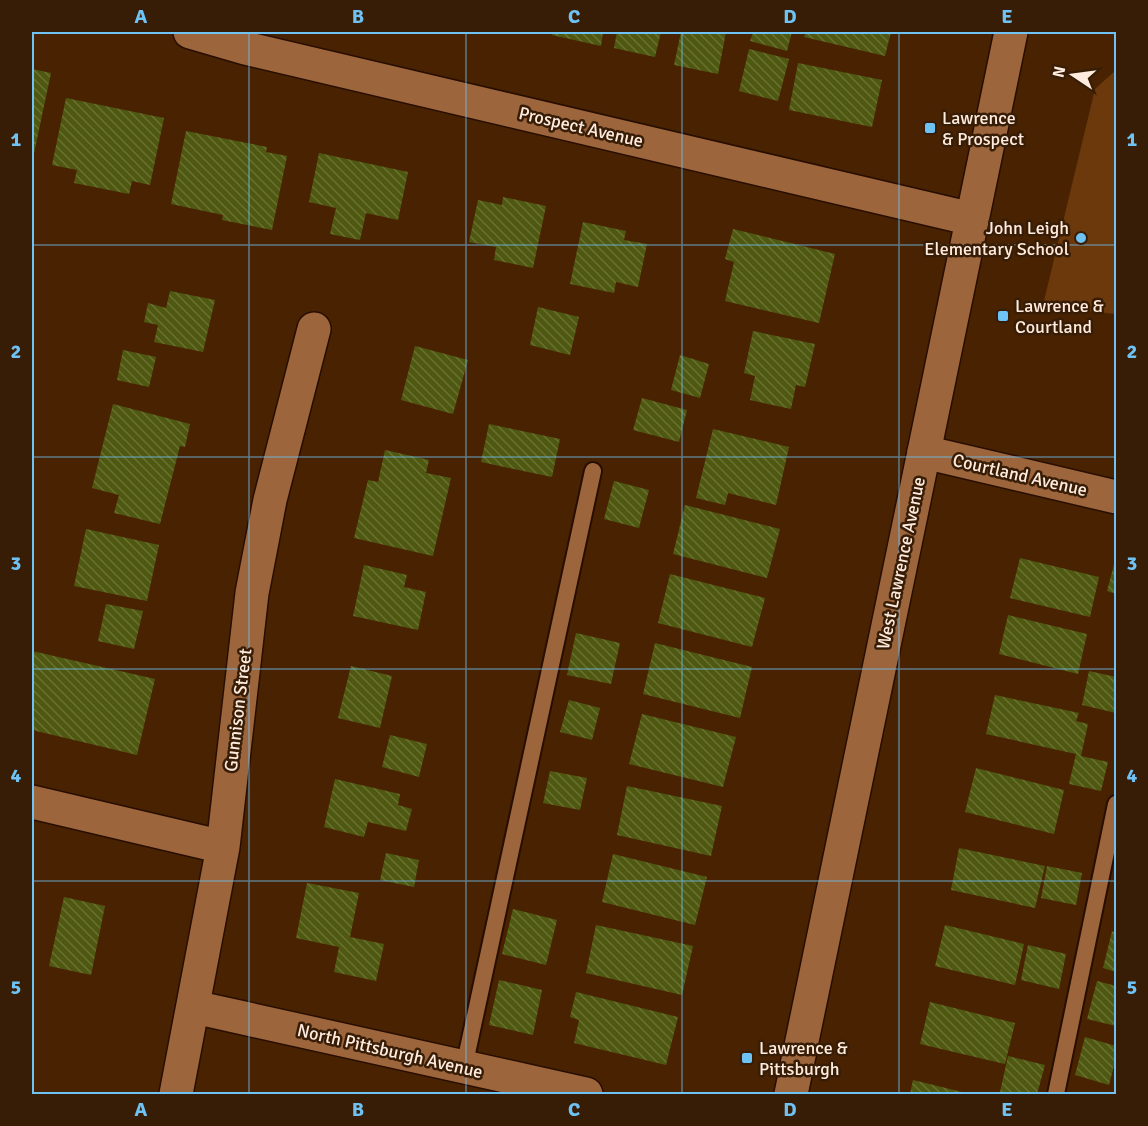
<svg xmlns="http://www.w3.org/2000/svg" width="1148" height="1126" font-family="Signika,sans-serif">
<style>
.pitch{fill:#6b390c}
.building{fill:url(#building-back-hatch)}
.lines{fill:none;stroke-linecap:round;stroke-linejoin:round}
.lane-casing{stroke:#280e00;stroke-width:20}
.street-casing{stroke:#280e00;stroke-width:36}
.secondary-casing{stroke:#280e00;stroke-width:36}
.lane{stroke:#9c653c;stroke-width:16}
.street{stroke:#9c653c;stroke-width:33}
.secondary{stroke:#9c653c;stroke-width:33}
.grid{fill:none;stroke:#6fc2f4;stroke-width:1.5;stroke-opacity:0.55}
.poi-dot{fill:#6fc2f4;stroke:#381d06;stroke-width:2}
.labels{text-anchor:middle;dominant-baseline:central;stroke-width:5;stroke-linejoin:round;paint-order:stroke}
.poi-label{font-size:18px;fill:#ffecdf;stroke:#381d06;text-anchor:start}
.street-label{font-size:18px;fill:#ffecdf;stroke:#381d06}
.neatline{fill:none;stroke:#6fc2f4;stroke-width:2}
.grid-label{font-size:20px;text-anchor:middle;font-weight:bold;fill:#6fc2f4}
</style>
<defs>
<pattern id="building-back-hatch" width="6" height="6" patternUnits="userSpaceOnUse" patternTransform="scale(1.5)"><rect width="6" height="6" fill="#4f5810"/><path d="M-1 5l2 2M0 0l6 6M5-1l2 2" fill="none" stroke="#697032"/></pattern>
</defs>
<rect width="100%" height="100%" fill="#492301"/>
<path class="pitch" d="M1116 70V314L1087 311 1044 301 1095 89Z"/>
<path class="building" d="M553 32H603L601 46 552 35Z
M617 32H661L655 57 614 48Z
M681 32H726L718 74 674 65Z
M753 32H792L787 51 750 41Z
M806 32H891L885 56 804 37Z
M749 49 789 59 778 101 739 91Z
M798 63 882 80 872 127 789 110Z
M32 69 51 73 33 158H32Z
M66 98 164 118 150 185 132 181 129 194 74 183 77 170 52 165Z
M186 131 267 147 266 152 287 156 272 230 222 220 223 215 171 204Z
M319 153 408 172 398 220 366 213 360 240 330 234 336 208 309 202Z
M503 197 546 206 533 268 494 260 496 247 469 242 478 200 502 205Z
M583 222 626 231 624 240 647 244 638 287 616 282 614 293 570 284Z
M733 229 835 254 819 323 725 301 734 262 725 259Z
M170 291 215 300 203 352 154 342 158 325 144 322 148 303 166 308Z
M538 307 579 317 570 355 530 345Z
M753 331 815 344 805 387 796 385 791 409 750 400 755 376 744 373Z
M415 346 468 360 453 414 401 400Z
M123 350 156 357 149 387 117 380Z
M680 355 709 364 700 398 671 390Z
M642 398 687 410 679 442 633 430Z
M113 404 190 424 185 447 180 446 160 524 114 513 119 495 92 488Z
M489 424 560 439 552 477 481 462Z
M713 429 789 447 776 505 728 493 725 505 696 498Z
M385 450 429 460 426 473 451 478 433 556 354 538 368 480 378 482Z
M614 481 649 490 639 528 604 519Z
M685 505 780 529 767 578 673 554Z
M86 529 159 545 147 601 74 586Z
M1116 557V594L1107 591Z
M1020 558 1099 577 1090 617 1010 598Z
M364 565 407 575 404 587 426 592 418 630 353 616Z
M670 574 765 598 752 647 658 623Z
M106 604 143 611 134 649 98 641Z
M1008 615 1087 634 1078 674 999 654Z
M576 633 620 643 611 684 567 675Z
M655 643 752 667 740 718 643 694Z
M32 651 155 679 137 755 32 730Z
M351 666 392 676 380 728 338 718Z
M1089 671 1116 677V713L1082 705Z
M995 695 1079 713 1076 721 1088 724 1081 756 1108 762 1101 791 1069 784 1076 754 986 734Z
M569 700 600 708 592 740 560 732Z
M642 714 736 737 723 787 629 764Z
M390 735 427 744 419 777 382 767Z
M976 768 1064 790 1054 834 965 812Z
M550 771 587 778 580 810 543 803Z
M335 779 400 794 398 805 412 809 406 831 368 822 364 837 324 827Z
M627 786 722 806 711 856 617 835Z
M959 848 1045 866 1035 908 951 890Z
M386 853 419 860 414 887 380 880Z
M613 854 707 877 695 925 602 902Z
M1047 866 1082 873 1076 905 1041 898Z
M307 883 359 893 350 937 384 944 376 981 334 972 339 947 296 938Z
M64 897 105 906 91 975 49 966Z
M513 909 557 920 546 965 502 954Z
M596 925 693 946 682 995 586 973Z
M945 925 1024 944 1015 985 935 966Z
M1112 931 1116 933V972L1103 968Z
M1028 945 1066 954 1059 989 1021 980Z
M499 980 542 990 533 1035 489 1025Z
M1097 981 1116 986V1026L1087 1019Z
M576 992 678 1017 666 1065 574 1043 579 1020 570 1017Z
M930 1002 1015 1023 1005 1064 920 1044Z
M1085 1037 1116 1046V1058L1109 1085 1075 1075Z
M1008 1056 1045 1065 1037 1094 1000 1092Z
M913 1080 970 1094H910Z"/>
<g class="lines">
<defs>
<path id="lane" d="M464 1067 593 471
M1056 1094 1116 804"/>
<path id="street" d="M190 32 245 48 972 219
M924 452 1116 497
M32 802 223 847
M194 1007 586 1094
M176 1094 223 847 252 593 270 500 314 329"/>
<path id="secondary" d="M791 1094 1011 32"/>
</defs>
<use href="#lane" class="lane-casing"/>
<use href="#street" class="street-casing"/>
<use href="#secondary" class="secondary-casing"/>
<use href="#lane" class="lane"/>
<use href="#street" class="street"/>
<use href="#secondary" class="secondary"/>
</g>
<path class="grid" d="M249 32V1094M466 32V1094M682 32V1094M899 32V1094M32 245H1116M32 457H1116M32 669H1116M32 881H1116"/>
<g class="poi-dot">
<rect x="924" y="122" width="12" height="12" rx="3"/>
<circle cx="1081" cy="238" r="6"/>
<rect x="997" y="310" width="12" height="12" rx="3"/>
<rect x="741" y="1052" width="12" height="12" rx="3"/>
</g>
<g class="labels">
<g class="poi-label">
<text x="942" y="118">Lawrence<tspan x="942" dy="21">&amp; Prospect</tspan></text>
<text x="1069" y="228" text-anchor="end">John Leigh<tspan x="1069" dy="21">Elementary School</tspan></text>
<text x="1015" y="306">Lawrence &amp;<tspan x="1015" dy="21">Courtland</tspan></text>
<text x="759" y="1048">Lawrence &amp;<tspan x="759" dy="21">Pittsburgh</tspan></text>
</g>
<g class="street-label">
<text transform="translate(581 127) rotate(13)">Prospect Avenue</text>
<text transform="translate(1020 475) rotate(13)">Courtland Avenue</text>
<text transform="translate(901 563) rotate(-78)">West Lawrence Avenue</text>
<text transform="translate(238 710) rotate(-83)">Gunnison Street</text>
<text transform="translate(390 1051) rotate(13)">North Pittsburgh Avenue</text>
</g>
</g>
<rect width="1148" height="1126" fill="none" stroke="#381d06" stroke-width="66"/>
<g transform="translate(1073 75) rotate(283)" stroke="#381d06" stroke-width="4.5" paint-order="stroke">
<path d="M0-4.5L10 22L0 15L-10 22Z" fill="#ffecdf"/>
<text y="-9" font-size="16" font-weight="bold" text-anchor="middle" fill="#ffecdf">N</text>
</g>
<rect x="33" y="33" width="1082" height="1060" class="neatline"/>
<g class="grid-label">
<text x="141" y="23">A</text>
<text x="358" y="23">B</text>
<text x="574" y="23">C</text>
<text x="790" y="23">D</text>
<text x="1007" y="23">E</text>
<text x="16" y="146">1</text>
<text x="1132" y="146">1</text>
<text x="16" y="358">2</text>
<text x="1132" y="358">2</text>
<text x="16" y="570">3</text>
<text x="1132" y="570">3</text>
<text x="16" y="782">4</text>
<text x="1132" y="782">4</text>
<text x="16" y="994">5</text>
<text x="1132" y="994">5</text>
<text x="141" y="1116">A</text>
<text x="358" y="1116">B</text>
<text x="574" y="1116">C</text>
<text x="790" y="1116">D</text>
<text x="1007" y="1116">E</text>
</g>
</svg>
